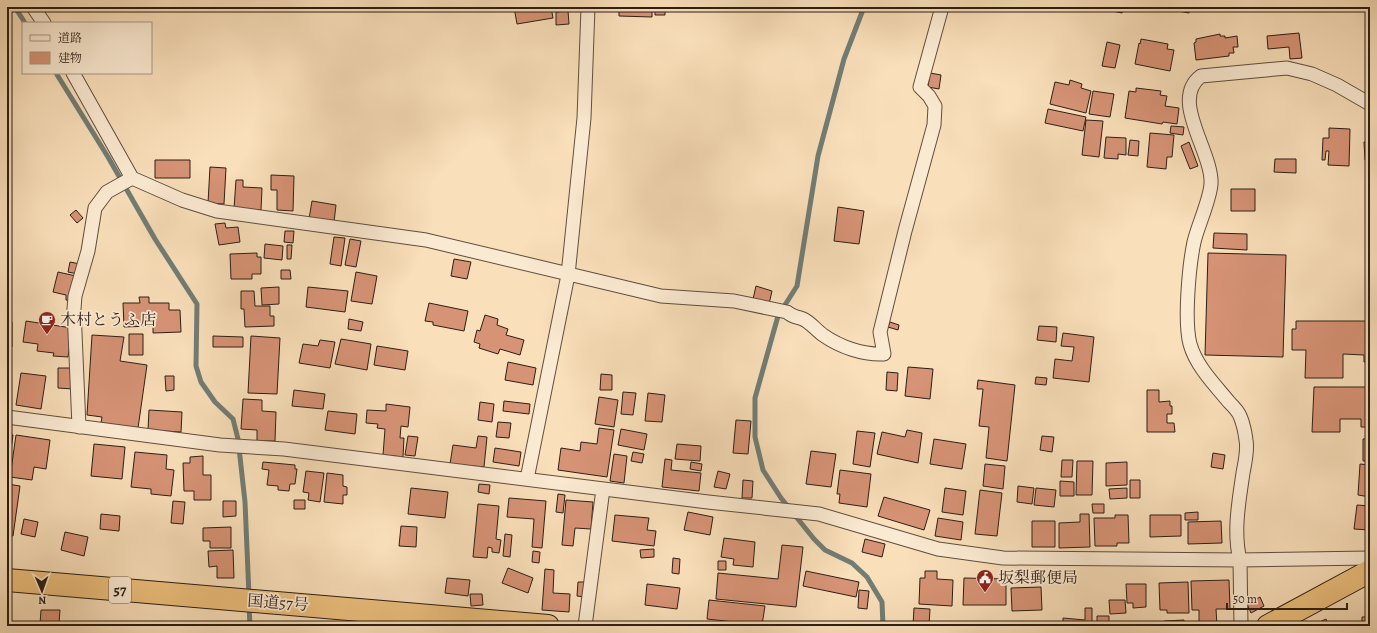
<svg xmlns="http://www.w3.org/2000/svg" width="1377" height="633" font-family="Alegreya,'Noto Serif JP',serif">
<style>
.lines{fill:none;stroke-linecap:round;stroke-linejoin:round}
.stream{stroke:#717d75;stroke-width:5}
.building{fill:#d79376;stroke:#2c1e15}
.minor-casing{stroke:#5f4e3e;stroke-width:15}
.trunk-casing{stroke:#2c1e15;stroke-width:24}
.minor{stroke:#fbead2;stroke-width:13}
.trunk{stroke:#ecc07d;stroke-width:22}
.labels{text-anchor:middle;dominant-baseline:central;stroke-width:3.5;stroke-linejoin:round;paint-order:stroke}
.shield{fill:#fbead2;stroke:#6a5b4e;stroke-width:1}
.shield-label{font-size:15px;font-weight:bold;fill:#2c1e15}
.poi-label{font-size:16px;fill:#2c1e15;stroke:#fbead2;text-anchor:start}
.street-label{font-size:16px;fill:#2c1e15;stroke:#fbead2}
</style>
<rect width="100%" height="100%" fill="#f9dfba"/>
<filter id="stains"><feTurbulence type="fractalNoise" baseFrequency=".005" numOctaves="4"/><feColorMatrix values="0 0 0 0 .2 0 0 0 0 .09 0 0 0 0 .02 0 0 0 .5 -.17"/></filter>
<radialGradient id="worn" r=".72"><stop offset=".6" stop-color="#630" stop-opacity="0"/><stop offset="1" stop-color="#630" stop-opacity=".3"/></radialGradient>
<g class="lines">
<path class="stream" d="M15 7 25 23
M864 7 844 59 818 156 797 286 778 316 755 398V437L763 470 781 498 814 539 825 550 852 563 867 577 882 602 883 626
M56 73 108 157 155 239 197 304 196 366 201 382 215 402 233 419 238 439 245 502 249 596
M249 606 250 626"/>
</g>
<path class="building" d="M514 7H551L553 18 517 24Z
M619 7H652V17L619 16Z
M655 7H665V15H655Z
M1093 7H1123L1122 13Z
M1179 7H1190L1189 13 1178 11Z
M568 11 569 24 556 25V12Z
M1299 33 1302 58 1290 59 1289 47 1268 49 1267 36Z
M1220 34V36H1225V38L1237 36 1238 47H1233L1234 53H1229V56L1196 60 1194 43 1196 42V39Z
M1141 39 1168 44 1167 49 1174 50 1170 71 1135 64 1139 43 1140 44Z
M1107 42 1120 45 1115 68 1102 66Z
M930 73 941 75 939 89 928 87Z
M1070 80 1082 84 1081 88 1091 91 1086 113 1050 104 1055 82 1069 85Z
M1136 88 1161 91 1160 95 1167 96 1165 106 1179 108 1177 124 1163 122 1162 124 1125 118 1129 91 1136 92Z
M1093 91 1114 94 1110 117 1089 114Z
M1048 109 1086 117 1083 131 1045 123Z
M1086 120 1103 121 1099 157 1082 155Z
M1171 126 1184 127 1183 135 1170 133Z
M1329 128 1350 129 1349 166 1328 165 1329 151H1326L1325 160H1322L1323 138H1329Z
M1150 133 1174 135 1172 157H1167L1166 169 1147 167Z
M1106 137 1126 138V155L1118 154V159L1104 158Z
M1370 137V160H1365L1364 142H1366V138Z
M1130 140 1139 141 1138 156 1128 155Z
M1189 142 1198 166 1190 169 1181 146Z
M1275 159H1296V173L1274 172Z
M155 160H190V178H155Z
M210 167 226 168 224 204 208 203Z
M271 175 294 176 293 211 277 210V190H271Z
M236 180H243V187L262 188 261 210 234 209Z
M1231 189H1255V211H1231Z
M312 201 336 205 334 222 309 219Z
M838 207 864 211 859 244 834 241Z
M76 210 83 218 77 223 70 215Z
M225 223 226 228 238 227 240 242 219 245 215 224Z
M285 231H294L293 243 284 242Z
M1214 233 1247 234V250L1213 248Z
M334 237 345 238 341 266 330 264Z
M350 239 361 241 356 267 345 265Z
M265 244 283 246 282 260 264 258Z
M287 245H292L291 259H287Z
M257 253V257H261V274H252V279H231L230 254Z
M1208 253 1286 255 1283 357 1205 355Z
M454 259 471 262 467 279 451 276Z
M70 262 80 264 78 274 68 272Z
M281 270H290L291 279H281Z
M58 272 76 276 70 301 66 300V295L53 292Z
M356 272 377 276 372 304 351 301Z
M756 286 772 291 769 304 753 299Z
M279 287V304L262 305 261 288Z
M308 287 348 291 345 312 306 307Z
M241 291H254L255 306H270V316H274V326L245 327 244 309H241Z
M139 297H149V303H169V310H180L181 332 153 333V326L124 327 123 303H140Z
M429 303 468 311 464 331 433 325V322L425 321Z
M485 315 498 319 497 325 508 329 506 335 524 340 520 355 500 349 498 354 479 348 480 344 474 342 477 330 480 331Z
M349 319 363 322 361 331 348 329Z
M26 321 72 328 68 357 53 356 54 353 37 351 38 344 23 342Z
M1296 321H1370V362H1364V355L1343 354V378H1305L1306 350H1292V329H1296Z
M7 322H12V347H7Z
M890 322 899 325 898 330 888 327Z
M1039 326 1057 327 1056 342 1037 340Z
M1063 333 1094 337 1089 382 1053 378 1055 359 1072 361 1074 347 1061 346Z
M129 334H143V355H129Z
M92 335 124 337 120 361 147 365 138 428 101 423 102 417 87 415Z
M213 336 243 337V347H213Z
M251 336 280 338 277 394 248 393Z
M341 339 371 344 367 370 335 364Z
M320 340 335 342 330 368 299 363 303 344 318 346Z
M377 346 408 351 405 370 374 365Z
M508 362 536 368 533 385 505 380Z
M908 367 933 369 930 399 905 396Z
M58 368H74L73 389 58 388Z
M887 372 898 373 897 391 886 390Z
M21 373 46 376 41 409 16 405Z
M601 374 612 375V390H600Z
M165 376H174V390L166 391Z
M1036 377 1047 378 1046 385 1035 384Z
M978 380 1015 385 1007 461 986 458 989 427 979 426 983 389H977Z
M1314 387H1370V427H1361V419H1340V432H1312Z
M294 390 325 394 323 409 292 406Z
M1147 390H1159V402L1170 401V406H1172V414H1167V423H1174L1175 432H1147Z
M623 392 636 393 633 415 621 414Z
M648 393 665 395 662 422 645 421Z
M599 397 618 400 614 427 595 424Z
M243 399 262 400V411L276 412 275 441H257V430L241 429Z
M504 401 530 404 529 414 503 411Z
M480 402 494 404 492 422 478 420Z
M386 404 410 407 408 427 401 426 400 438H404L403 457 383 455 385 429 377 428 378 424 366 423 367 410 386 411Z
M149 410 182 412 181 432 148 430Z
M328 411 357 414 355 434 325 430Z
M736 420 751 421 748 454 733 453Z
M498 422 511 423 509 438 496 437Z
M599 428 614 430 607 477 558 470 561 448 580 451 581 442 597 444Z
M621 429 647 434 644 450 618 445Z
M907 430 922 433 918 463 877 454 882 432 905 437Z
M857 431 875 433 870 467 853 464Z
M7 434 13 435 9 465H7Z
M16 435 50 440 46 469 34 467 32 480 10 477Z
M408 436 418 437 415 456 405 455Z
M478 436 487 437 484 467 450 464 453 445 476 448Z
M1042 436 1054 437 1052 452 1040 450Z
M1370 438V461H1363V439Z
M934 439 966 444 962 469 930 464Z
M94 444 125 447 122 479 91 476Z
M677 444 701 446 700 461 675 459Z
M495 448 521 452 519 466 493 462Z
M811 451 836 454 831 487 806 484Z
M135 452 167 455 166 469 174 470 171 496 151 494V489L131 487Z
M633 452 644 454 642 463 631 461Z
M1213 453 1225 455 1223 469 1211 467Z
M614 454 627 456 624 483 610 481Z
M203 456V475H211V500H194V491H184L183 463H190V457Z
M665 459 672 460 671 470 701 473 699 491 662 487Z
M1062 460H1073L1072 477H1061Z
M1077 461H1093L1092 495H1076Z
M263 462 295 465V469H297L295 484H290L289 491 278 490V486L267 485 269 470 262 469Z
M691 462 702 464 701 471 690 469Z
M1127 462V485L1106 486V463Z
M985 464 1005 466 1003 489 983 486Z
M1360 464 1370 465V497L1358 495Z
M840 470 871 474 867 507 839 503 840 494H837Z
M306 471 324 473 320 502 308 500 309 493 303 492Z
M718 471 730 474 726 489 714 487Z
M327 473 343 475V486L347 487V495H343V504L324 502Z
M743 480 753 481 752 498H742Z
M1130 480H1140V498H1130Z
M1060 481 1074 482V496H1060Z
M7 484 20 486 13 536 7 535Z
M479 484 490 485 489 494 478 492Z
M1018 486 1034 488 1032 504 1017 502Z
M411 488 448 492 445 518 408 514Z
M945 488 966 491 963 515 942 512Z
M1036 488 1056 490 1054 507 1034 505Z
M1127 488V498L1110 499 1109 489Z
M980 490 1002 493 997 536 975 534Z
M558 494 565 495 563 513 556 512Z
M884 497 930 510 924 530 878 516Z
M509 498 546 501 542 548 532 547 534 519 507 517Z
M294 500H305V509H294Z
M566 500 593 502 591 529 575 528 573 546 562 545Z
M173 501 185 502 183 524 171 523Z
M223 501H236V516L223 517Z
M478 504 499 506 496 539 501 540 499 553 492 552V548L488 547 487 558 473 557Z
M1092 504H1104V513H1093Z
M1357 505 1370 506 1369 530 1354 529Z
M688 512 713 517 710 535 684 530Z
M1198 512V520H1185V513Z
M101 514 120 516 119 531 100 529Z
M1080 514H1089L1090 547 1059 548V523L1080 522Z
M615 515 649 518 647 530 656 531 654 546 612 541Z
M1115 515H1128L1129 543H1117V546H1095L1094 518H1115Z
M1150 515H1181V536L1150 537Z
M938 518 963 522 961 540 935 536Z
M24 519 38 522 35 537 21 534Z
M1032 521H1055V547H1032Z
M1221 521 1222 543 1188 544V522Z
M401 526 417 527 416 547 399 546Z
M231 527V548H210V541H203V528Z
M65 532 88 537 84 556 61 550Z
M505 534 512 535 510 557 503 556Z
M724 538 755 542 753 567 733 565 734 559 721 557Z
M865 539 885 544 882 557 862 552Z
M782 545 803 547 796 607 716 599 718 573 778 579Z
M654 549V557L641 558 640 550Z
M233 550 234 578H217V566L209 567 208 551Z
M533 551 540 552 539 563 532 562Z
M673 558 680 559 679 574 672 573Z
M718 561H726V570H718Z
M508 568 533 578 528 593 502 583Z
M545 569 554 570 553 593 570 594 569 612 542 610Z
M806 571 859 582 856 597 803 586Z
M925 571H937V579L953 580 952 606 919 604 920 578H925Z
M447 578 470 580 468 596 445 593Z
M964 578 1006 579V605H963Z
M1229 580 1230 609H1216L1217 626H1199V610H1192L1191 581Z
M578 582H586L585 597 577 596Z
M1188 582 1189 613H1167V610H1160L1159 583Z
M647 584 680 588 677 609 645 605Z
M1126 584H1146V607L1133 608V603H1127Z
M1041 587 1042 610 1012 611 1011 588Z
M859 590 869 591 867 609 858 608Z
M470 594H482L483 605 471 606Z
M1260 597 1264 606 1251 613 1247 604Z
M709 600 765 606 762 625 707 619Z
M1109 600H1125L1126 613 1110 614Z
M914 608 930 609 929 626H913Z
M1085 608H1092V626H1063V618L1085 620Z
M41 610H60L59 624H40Z
M1097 616H1109V626H1097Z
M1362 617H1370V626H1362Z
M1326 619 1329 626H1311Z
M1184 620V626H1164V621Z"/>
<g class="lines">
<defs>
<path id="minor" d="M33 7 44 23
M73 73 132 178 182 200 217 211 426 240 661 296 734 301 787 312C794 318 796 316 803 319 810 322 816 330 823 335 840 347 863 355 884 354L880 332 905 231 934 125 935 106 929 96 920 87 942 7
M7 417 220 445 284 449 708 502 819 514 938 549 1003 558 1240 560 1370 558
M79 427 74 309 75 296 88 251 95 208 107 192 132 178
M527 479 568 275 584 118 588 7
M585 626 603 489
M1241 626 1240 560C1233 532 1239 501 1243 473 1245 462 1248 450 1246 440 1245 432 1243 423 1240 416 1238 411 1233 406 1229 402 1215 385 1196 366 1190 344 1184 321 1189 266 1194 242 1198 225 1210 200 1211 184 1213 152 1169 100 1201 76L1287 68 1312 74 1337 85 1370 104"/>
<path id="trunk" d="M7 580 548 626
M1268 626 1370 571"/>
</defs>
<use href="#minor" class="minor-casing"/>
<use href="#trunk" class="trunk-casing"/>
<use href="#minor" class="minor"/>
<use href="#trunk" class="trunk"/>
</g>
<defs>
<symbol id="cafe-pin" viewBox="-11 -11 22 30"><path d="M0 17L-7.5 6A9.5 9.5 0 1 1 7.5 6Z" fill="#8f2418" stroke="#fbead2"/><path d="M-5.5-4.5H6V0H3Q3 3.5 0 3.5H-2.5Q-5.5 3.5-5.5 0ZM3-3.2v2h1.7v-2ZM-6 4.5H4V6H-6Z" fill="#fff"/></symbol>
<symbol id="civic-pin" viewBox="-11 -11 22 30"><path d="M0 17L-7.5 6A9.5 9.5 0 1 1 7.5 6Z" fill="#8f2418" stroke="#fbead2"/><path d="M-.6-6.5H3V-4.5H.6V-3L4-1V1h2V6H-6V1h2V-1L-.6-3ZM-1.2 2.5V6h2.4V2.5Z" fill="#fff"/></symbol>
</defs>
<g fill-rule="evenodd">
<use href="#cafe-pin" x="37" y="310" width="20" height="27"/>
<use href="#civic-pin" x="975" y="568" width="20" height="27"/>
</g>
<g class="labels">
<rect class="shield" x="109" y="577" width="22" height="26" rx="3"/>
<g class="shield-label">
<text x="120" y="590">57</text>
</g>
<g class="poi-label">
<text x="60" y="320">木村とうふ店</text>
<text x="998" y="578">坂梨郵便局</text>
</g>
<g class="street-label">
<text transform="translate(278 603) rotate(4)">国道57号</text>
</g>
</g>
<rect width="1377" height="633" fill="none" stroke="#f9dfba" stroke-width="24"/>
<rect x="8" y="8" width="1361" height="617" fill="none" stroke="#2c1e15" stroke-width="2"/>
<rect x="12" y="12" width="1353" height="609" fill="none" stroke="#2c1e15"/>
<rect x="22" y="22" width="130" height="52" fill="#fbead2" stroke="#a89886"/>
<rect x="30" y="35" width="20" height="6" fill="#fbead2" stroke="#a89886"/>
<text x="58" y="42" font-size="12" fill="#2c1e15">道路</text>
<rect x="30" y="52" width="20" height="12" fill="#d79376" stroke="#a89886"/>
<text x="58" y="62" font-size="12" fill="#2c1e15">建物</text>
<g transform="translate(42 591) rotate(178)" stroke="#fbead2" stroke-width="3" paint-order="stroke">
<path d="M0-3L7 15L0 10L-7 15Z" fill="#2c1e15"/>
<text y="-6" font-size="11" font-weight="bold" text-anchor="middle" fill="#2c1e15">N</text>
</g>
<path d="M1227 603v6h120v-6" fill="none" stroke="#2c1e15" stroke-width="2"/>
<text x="1233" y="603" font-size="12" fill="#2c1e15" stroke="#fbead2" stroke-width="3" paint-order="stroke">50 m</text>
<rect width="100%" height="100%" filter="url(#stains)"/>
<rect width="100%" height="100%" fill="url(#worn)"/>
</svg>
